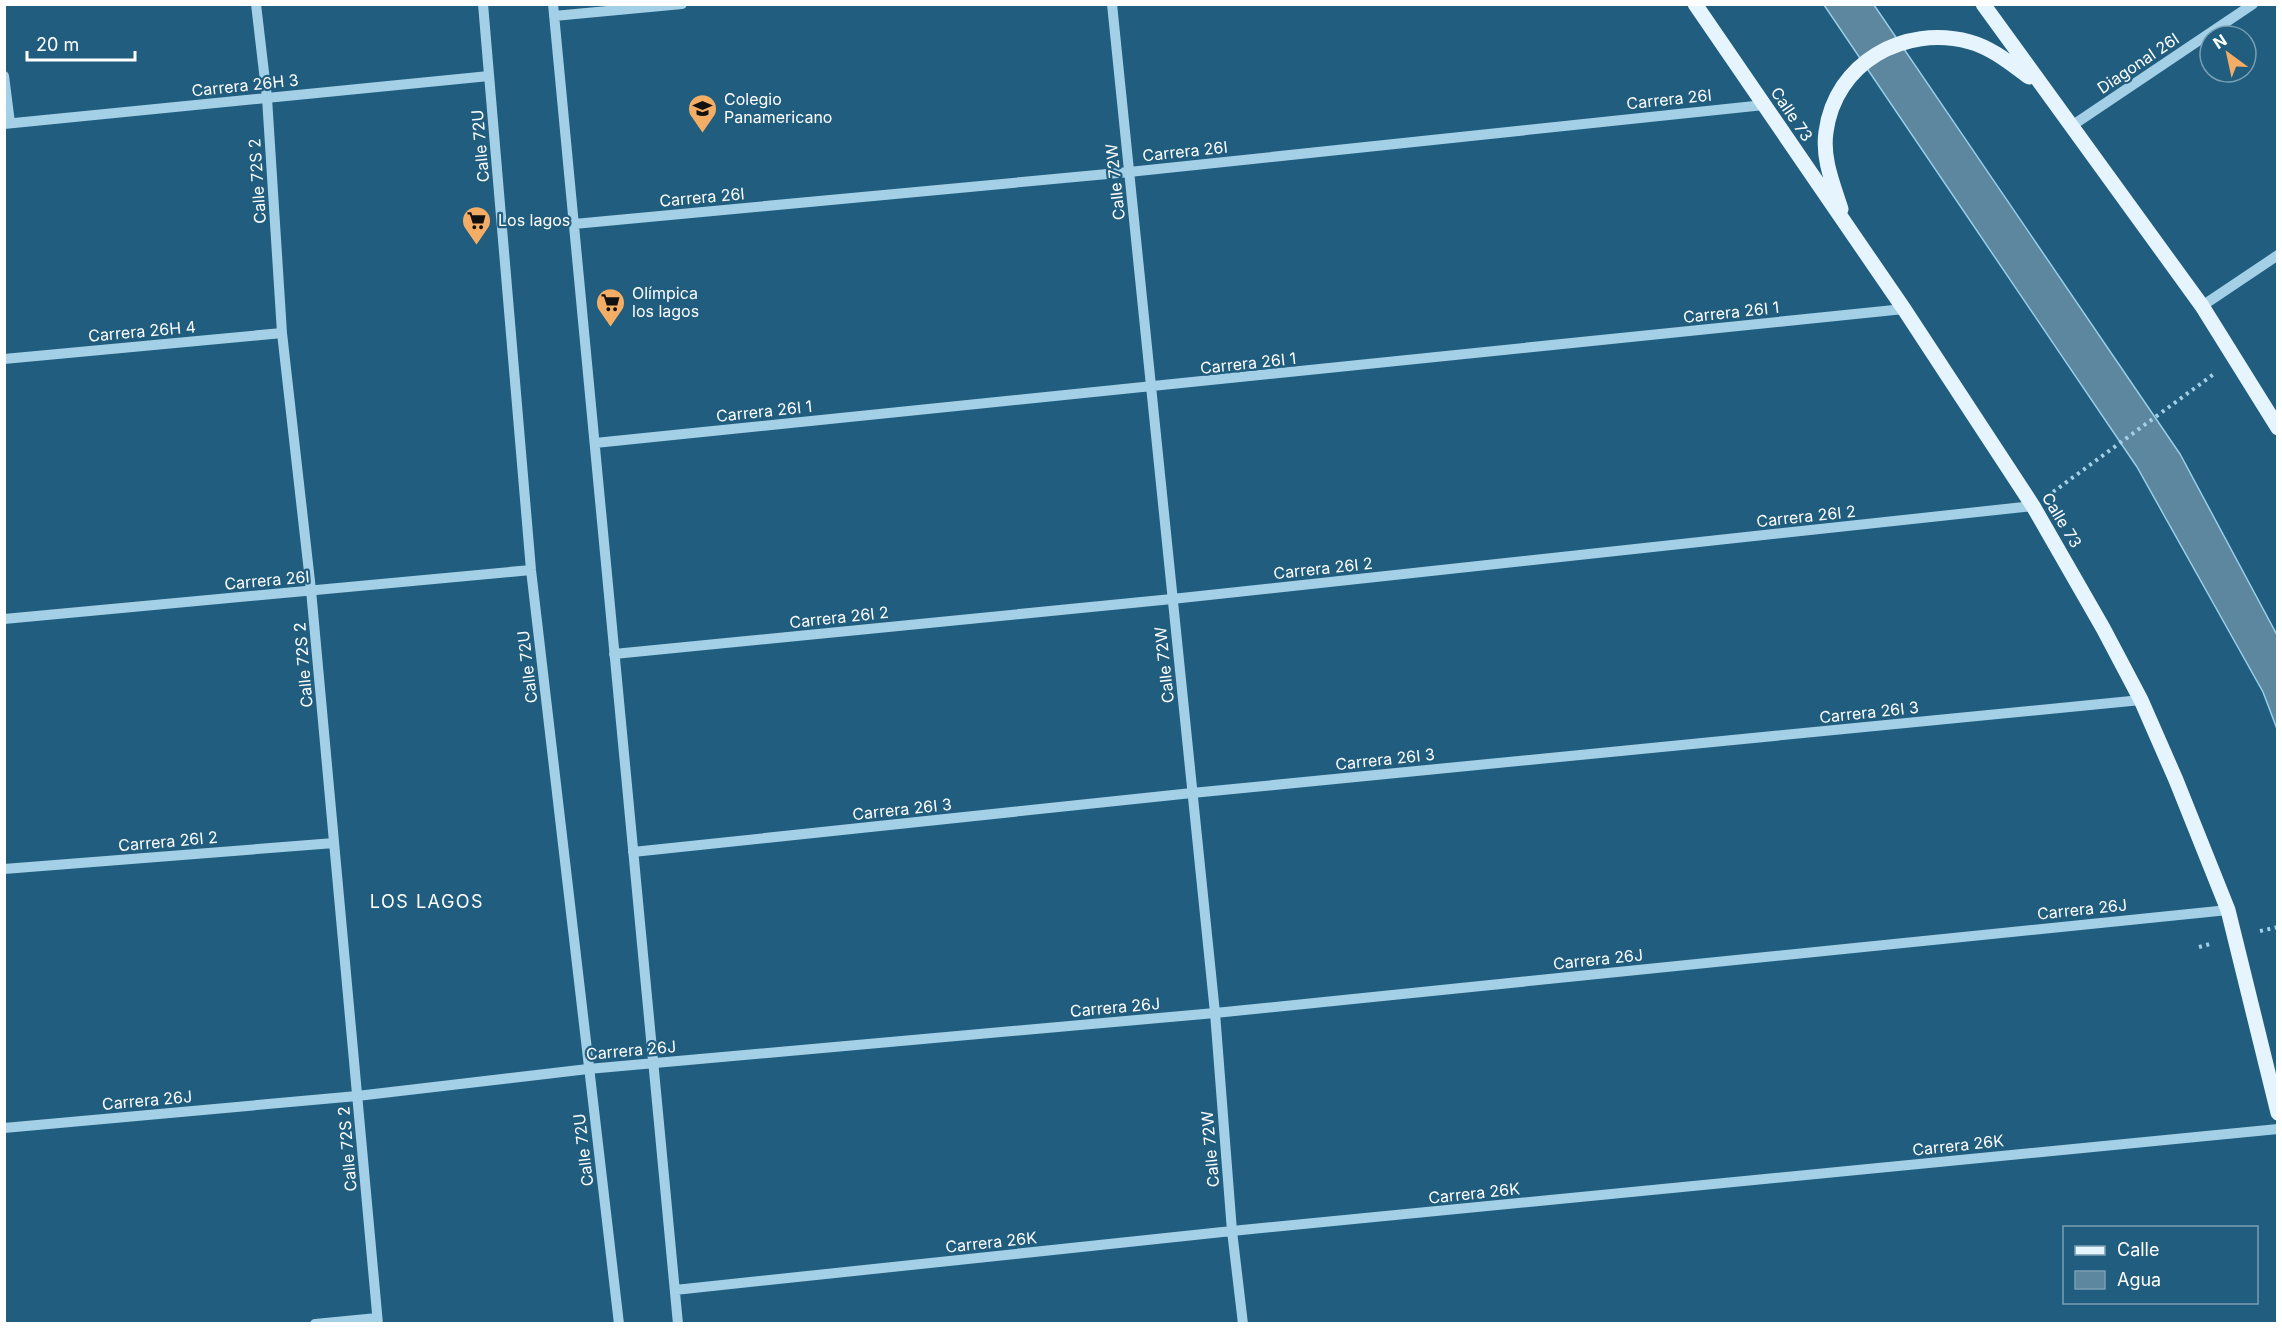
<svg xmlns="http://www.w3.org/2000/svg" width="2282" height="1328" font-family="Inter,sans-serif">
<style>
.water{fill:#5c879f;stroke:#98cee8;stroke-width:1.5}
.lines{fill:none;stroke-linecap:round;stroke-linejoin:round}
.path{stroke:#a4d0e7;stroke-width:4;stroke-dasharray:3 4.5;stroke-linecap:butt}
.minor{stroke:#a4d0e7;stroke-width:10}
.major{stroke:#e6f4fd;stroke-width:15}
.labels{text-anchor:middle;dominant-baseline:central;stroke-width:4.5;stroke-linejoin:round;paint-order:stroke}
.street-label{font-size:16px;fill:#fff;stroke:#205d7e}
.poi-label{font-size:16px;fill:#fff;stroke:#205d7e;text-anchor:start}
.neighbourhood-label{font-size:18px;letter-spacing:1.5px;fill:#fff;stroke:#205d7e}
</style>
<rect width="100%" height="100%" fill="#205d7e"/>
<path class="water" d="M1824 5H1874L2180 454 2277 635V729L2263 692 2137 467Z"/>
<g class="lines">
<path class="path" d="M2053 492 2214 374
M2260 931 2278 927
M2199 947 2210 944"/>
<path class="minor" d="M256 4 267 98 282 333 311 590 378 1324
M483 4 531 570 619 1324
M553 4 678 1324
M1112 4 1215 1013 1232 1231 1243 1324
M554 16 682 4
M4 76 10 123
M4 124 489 76
M2070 127 2253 4
M574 224 1129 172 1764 105
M2202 306 2278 255
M4 359 282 333
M595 443 1904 309
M4 619 531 570
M614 654 1172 599 2033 506
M633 852 1192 793 2141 700
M4 869 334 843
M4 1128 357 1096 588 1069 1215 1013 2228 910
M675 1290 1232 1231 2278 1129
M315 1324 377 1318"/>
<path class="major" d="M1695 4 1904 309 2033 506 2103 628 2141 700 2176 780 2228 910 2278 1113
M1983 4 2202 306 2278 428
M1841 209C1833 184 1822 158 1826 132 1835 63 1904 24 1970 42 1992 48 2011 64 2029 77"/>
</g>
<defs>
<symbol id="university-pin" viewBox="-11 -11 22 30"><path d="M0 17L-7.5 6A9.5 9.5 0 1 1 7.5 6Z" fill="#f4ad65" stroke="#205d7e"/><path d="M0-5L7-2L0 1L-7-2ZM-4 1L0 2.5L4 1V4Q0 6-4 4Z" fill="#111"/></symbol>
<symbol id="supermarket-pin" viewBox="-11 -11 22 30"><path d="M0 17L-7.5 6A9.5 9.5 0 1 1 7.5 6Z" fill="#f4ad65" stroke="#205d7e"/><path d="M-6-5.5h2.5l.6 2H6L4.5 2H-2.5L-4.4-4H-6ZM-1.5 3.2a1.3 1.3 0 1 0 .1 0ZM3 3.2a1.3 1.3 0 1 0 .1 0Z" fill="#111"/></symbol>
</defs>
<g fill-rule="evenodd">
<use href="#university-pin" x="686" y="92" width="33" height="45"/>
<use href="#supermarket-pin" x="460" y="204" width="33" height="45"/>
<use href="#supermarket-pin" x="594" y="286" width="33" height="45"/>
</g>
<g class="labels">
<g class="street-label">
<text transform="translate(2138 63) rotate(-34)">Diagonal 26I</text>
<text transform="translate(245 85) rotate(-6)">Carrera 26H 3</text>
<text transform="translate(1669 99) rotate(-6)">Carrera 26I</text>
<text transform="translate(1792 114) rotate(56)">Calle 73</text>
<text transform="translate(480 146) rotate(-95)">Calle 72U</text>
<text transform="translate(1185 151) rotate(-6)">Carrera 26I</text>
<text transform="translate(257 181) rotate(-94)">Calle 72S 2</text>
<text transform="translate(1115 182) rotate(-96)">Calle 72W</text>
<text transform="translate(702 197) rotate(-5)">Carrera 26I</text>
<text transform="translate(1731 312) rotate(-6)">Carrera 26I 1</text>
<text transform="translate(142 331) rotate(-5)">Carrera 26H 4</text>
<text transform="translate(1248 363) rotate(-6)">Carrera 26I 1</text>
<text transform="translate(764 411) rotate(-6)">Carrera 26I 1</text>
<text transform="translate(1806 516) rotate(-6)">Carrera 26I 2</text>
<text transform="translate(2062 520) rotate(59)">Calle 73</text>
<text transform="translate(1323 568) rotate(-6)">Carrera 26I 2</text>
<text transform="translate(267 580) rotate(-5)">Carrera 26I</text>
<text transform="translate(839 617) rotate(-6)">Carrera 26I 2</text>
<text transform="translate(303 665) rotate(-95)">Calle 72S 2</text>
<text transform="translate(1164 665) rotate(-96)">Calle 72W</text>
<text transform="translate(527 667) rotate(-97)">Calle 72U</text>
<text transform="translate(1869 712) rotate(-6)">Carrera 26I 3</text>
<text transform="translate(1385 759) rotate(-6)">Carrera 26I 3</text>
<text transform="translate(902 809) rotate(-6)">Carrera 26I 3</text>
<text transform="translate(168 841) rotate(-5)">Carrera 26I 2</text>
<text transform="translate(2082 909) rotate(-6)">Carrera 26J</text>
<text transform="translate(1598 959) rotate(-6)">Carrera 26J</text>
<text transform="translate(1115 1007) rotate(-5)">Carrera 26J</text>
<text transform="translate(631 1050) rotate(-5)">Carrera 26J</text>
<text transform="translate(147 1100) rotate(-5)">Carrera 26J</text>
<text transform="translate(1958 1145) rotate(-6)">Carrera 26K</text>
<text transform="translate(347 1149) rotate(-95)">Calle 72S 2</text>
<text transform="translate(1210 1149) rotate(-95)">Calle 72W</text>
<text transform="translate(583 1150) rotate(-97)">Calle 72U</text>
<text transform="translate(1474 1193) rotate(-6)">Carrera 26K</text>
<text transform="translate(991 1242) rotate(-6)">Carrera 26K</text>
</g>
<g class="poi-label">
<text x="724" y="99">Colegio<tspan x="724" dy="18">Panamericano</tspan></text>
<text x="498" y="220">Los lagos</text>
<text x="632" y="293">Olímpica<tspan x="632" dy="18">los lagos</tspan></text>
</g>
<g class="neighbourhood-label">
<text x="427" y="901">LOS LAGOS</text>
</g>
</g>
<rect width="2282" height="1328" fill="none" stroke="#ffffff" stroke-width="12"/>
<rect x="2063" y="1226" width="195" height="78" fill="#205d7e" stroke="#799eb2" stroke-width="1.5"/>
<rect x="2075" y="1246" width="30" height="9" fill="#e6f4fd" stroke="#799eb2" stroke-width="1.5"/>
<text x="2117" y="1256" font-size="18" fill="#ffffff">Calle</text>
<rect x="2075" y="1271" width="30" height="18" fill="#5c879f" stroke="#799eb2" stroke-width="1.5"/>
<text x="2117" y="1286" font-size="18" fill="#ffffff">Agua</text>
<g transform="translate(2228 54) rotate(327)"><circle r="28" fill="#205d7e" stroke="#799eb2" stroke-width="1.5"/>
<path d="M0-4.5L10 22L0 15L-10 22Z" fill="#f4ad65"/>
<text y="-9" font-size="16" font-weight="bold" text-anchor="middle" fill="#ffffff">N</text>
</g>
<path d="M27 51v9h108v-9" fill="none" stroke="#ffffff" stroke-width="3"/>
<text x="36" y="51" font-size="18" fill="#ffffff" stroke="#205d7e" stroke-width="4.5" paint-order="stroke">20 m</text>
</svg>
